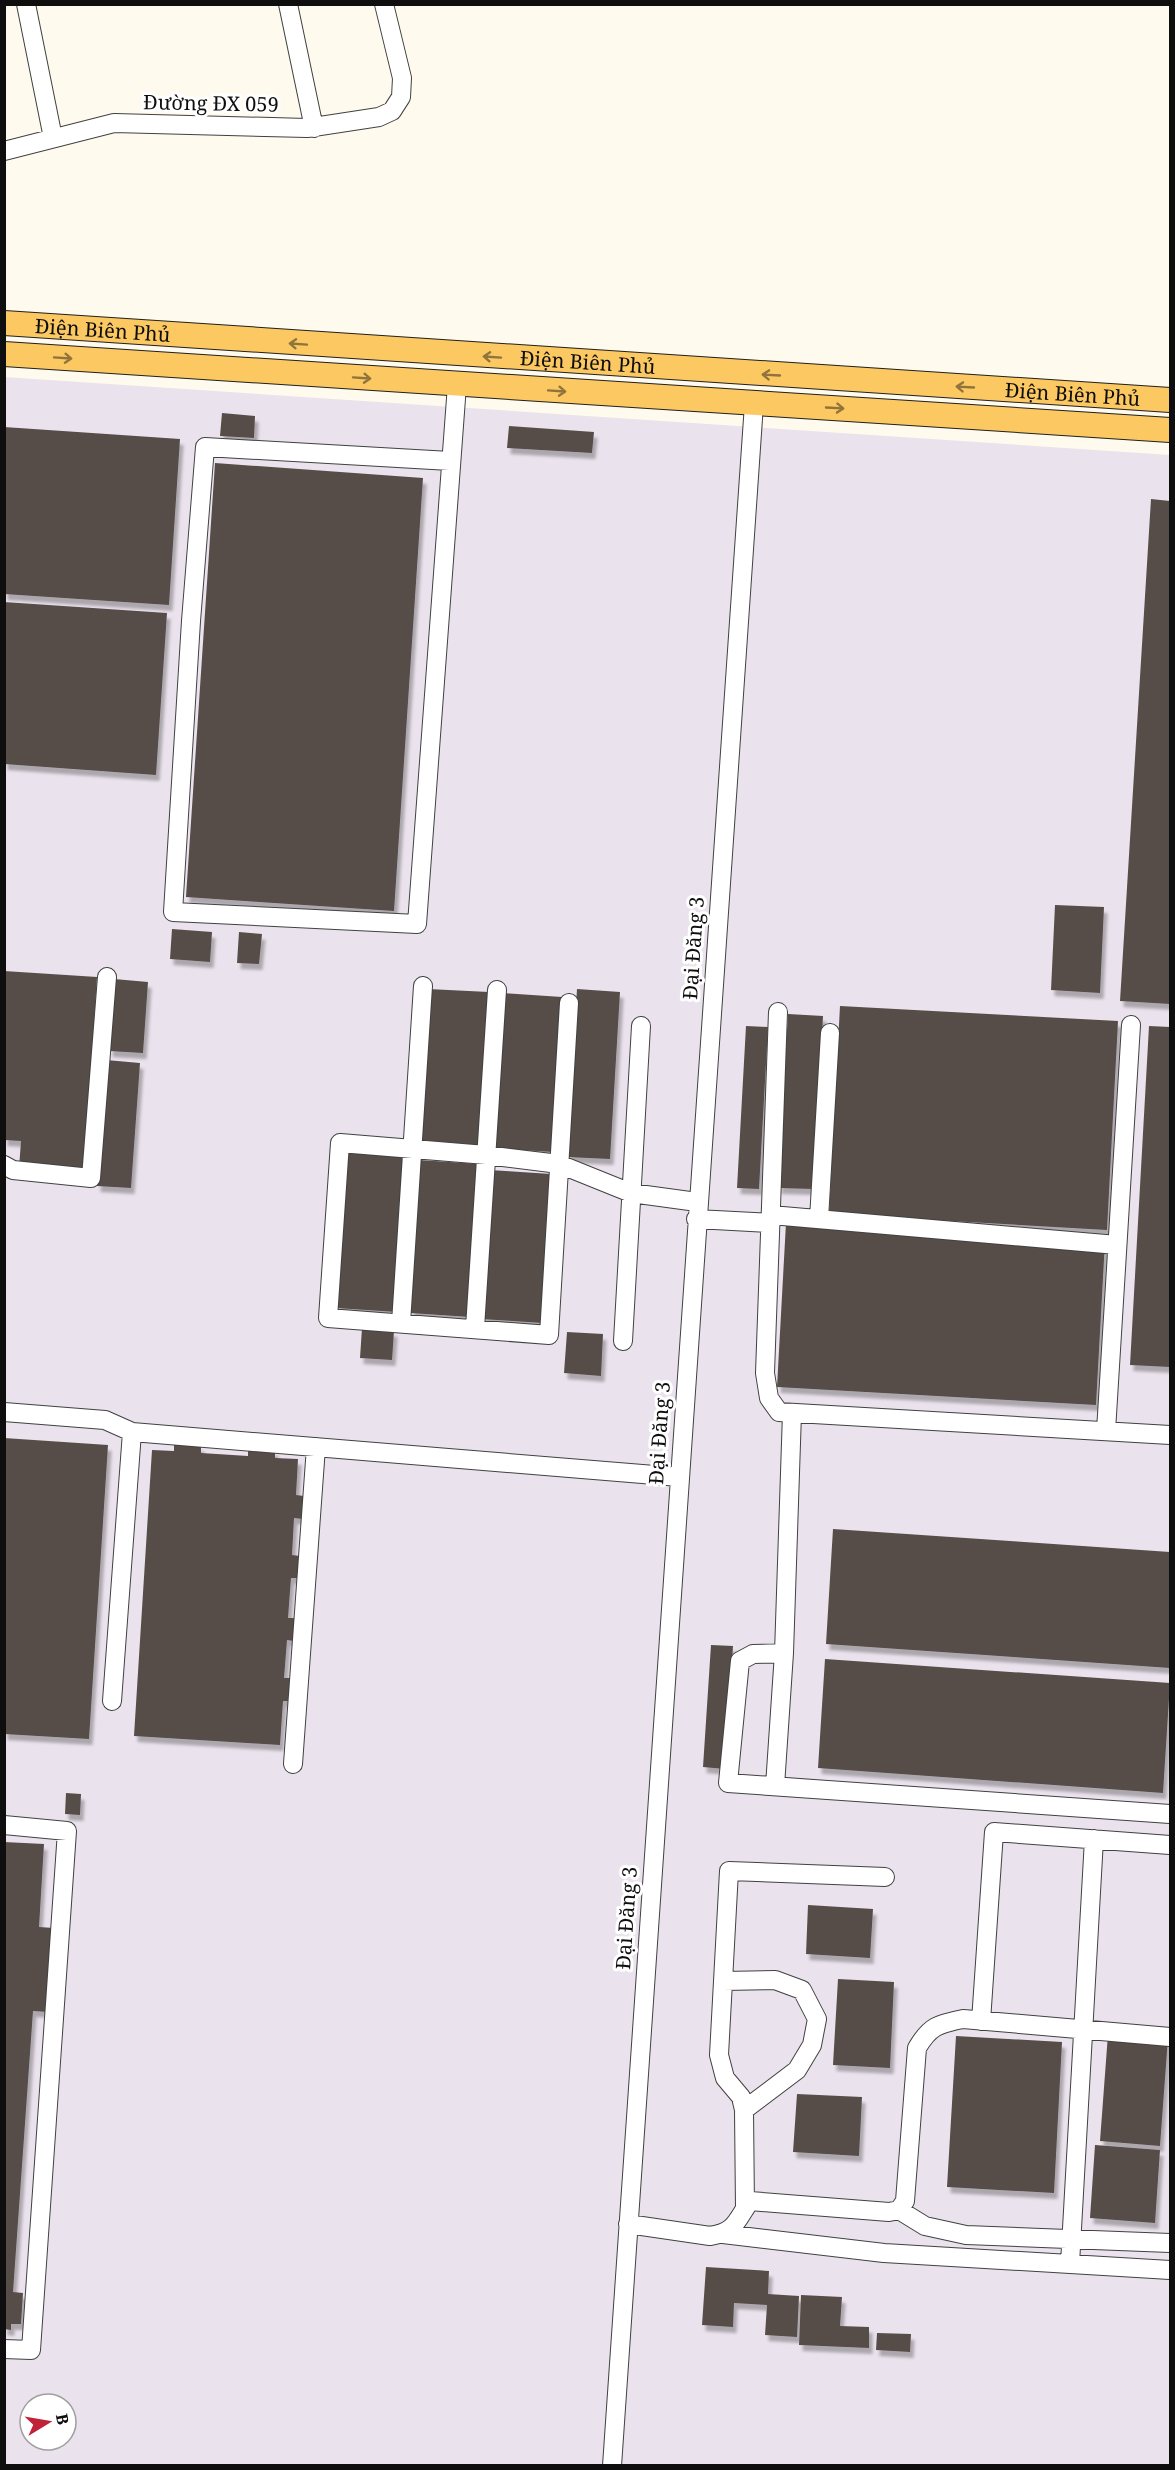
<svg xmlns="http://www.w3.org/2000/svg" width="1175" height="2470" font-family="'Noto Serif',serif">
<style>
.industrial{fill:#eae2ec;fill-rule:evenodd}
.building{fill:#564d4a;filter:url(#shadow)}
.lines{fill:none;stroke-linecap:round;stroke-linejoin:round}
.minor-casing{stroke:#414141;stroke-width:20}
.major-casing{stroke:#1f1f1f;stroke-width:26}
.minor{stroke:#fff;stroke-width:18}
.major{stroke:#fbc862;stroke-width:24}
.oneway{stroke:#90743c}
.labels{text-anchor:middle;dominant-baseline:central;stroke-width:6;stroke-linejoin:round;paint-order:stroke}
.street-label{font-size:20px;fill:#0e0e0e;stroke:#fff}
</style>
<defs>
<filter id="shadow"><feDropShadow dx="3.5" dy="6" stdDeviation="1.5" flood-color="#0004"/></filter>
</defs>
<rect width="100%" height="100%" fill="#fffaee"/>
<path class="industrial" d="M4 377 1170 455V2465H5ZM30 2404H66V2440H30Z"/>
<path class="building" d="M222 413 255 416 254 438 220 436Z
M509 426 594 432 592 453 507 448Z
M4 427 180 439 169 605 4 594Z
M215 463 423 478 394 911 186 897Z
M1151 499 1170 501V1004L1120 1001Z
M4 602 167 613 156 775 4 764Z
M1055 905 1104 907 1100 993 1051 990Z
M172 929 212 932 210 962 170 959Z
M239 932 262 934 259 964 237 963Z
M4 971 97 977 84 1172 19 1168 21 1141 4 1140Z
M114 979 148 982 143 1053 109 1051Z
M428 989 489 992 480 1145 419 1140Z
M577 989 620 992 610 1159 567 1157Z
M502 993 562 997 553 1152 492 1148Z
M840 1006 1118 1021 1107 1230 829 1214Z
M788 1014 823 1016 814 1189 778 1188Z
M746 1026 768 1027 759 1189 737 1188Z
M1149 1026 1170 1027V1367L1130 1365Z
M106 1060 140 1063 131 1188 97 1186Z
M346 1152 406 1156 397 1312 336 1308Z
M419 1160 480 1164 470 1317 410 1313Z
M490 1170 551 1174 542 1323 481 1319Z
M786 1223 1105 1241 1096 1405 777 1387Z
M362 1328 394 1331 392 1360 360 1358Z
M567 1332 603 1334 601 1376 564 1373Z
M4 1438 108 1445 89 1739 4 1734Z
M174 1444 201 1446V1453L248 1456V1449L275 1450V1458L298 1459 296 1495 304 1496 303 1519 294 1518 292 1555 300 1556 298 1578H291L288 1618H296L294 1641 287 1640 284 1678H292L290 1701H283L280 1745 134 1736 152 1450 174 1451Z
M833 1529 1170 1552V1668L826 1644Z
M711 1645 733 1646 725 1769 703 1767Z
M825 1659 1170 1683 1163 1793 818 1768Z
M66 1793 81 1794 80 1815 65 1814Z
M4 1842 44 1844 39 1927 54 1928 49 2012 33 2011 13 2292 23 2293 21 2324H11V2330L4 2329Z
M808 1905 873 1909 870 1958 806 1954Z
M838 1979 894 1982 890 2068 833 2065Z
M1108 2034 1168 2038 1160 2146 1100 2141Z
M956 2036 1062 2042 1054 2193 947 2187Z
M797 2094 862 2097 859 2156 793 2152Z
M1095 2145 1160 2150 1155 2223 1090 2218Z
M706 2267 769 2271 768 2294 799 2296 797 2337 765 2335 767 2305 734 2303 733 2327 702 2325Z
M801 2295 842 2297 840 2326 869 2327V2348L799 2345Z
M877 2333 911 2334 910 2352 876 2350Z"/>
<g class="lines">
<defs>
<path id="minor" d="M26 4 53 138
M288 4 314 128
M4 151 114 123 307 128 379 117 392 111 401 97 402 78 384 4
M450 461 205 447 191 621 173 912 417 924 457 385
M569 1003 549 1335 328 1318 340 1143 486 1155 559 1164 631 1193 697 1202
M778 1012 765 1373 769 1398 779 1412 1170 1435
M4 1165 13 1170 91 1178 107 977
M771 1215 1117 1245
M696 1219 771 1223
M819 1219 830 1033
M401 1323 423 986
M475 1328 497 990
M623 1341 641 1026
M4 1412 105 1420 132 1432 679 1477
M1106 1431 1131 1025
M784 1653 753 1654 740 1661 728 1783 1170 1814
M112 1701 132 1432
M293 1764 316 1447
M775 1786 784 1653 792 1413
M4 1825 67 1831 31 2350 4 2349
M723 1981 775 1980 802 1990 817 2019 812 2045 797 2070 744 2110
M981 2021 994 1832 1170 1845
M745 2209 744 2110 741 2097 725 2078 719 2055 729 1871 885 1877
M899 2210 925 2226 966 2235 1170 2243
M628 2224 710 2236C736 2232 736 2221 750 2201L889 2212 899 2210 905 2201 917 2048C930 2026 938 2024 963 2019L1170 2037
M723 2234 884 2253 1170 2270
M1070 2264 1094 1839
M612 2466 754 404"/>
<g id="major">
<path id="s1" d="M4 323 1170 400"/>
<path d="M4 354 1170 430"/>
</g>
</defs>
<use href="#minor" class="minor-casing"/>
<use href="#major" class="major-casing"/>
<use href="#minor" class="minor"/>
<use href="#major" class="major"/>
</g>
<defs><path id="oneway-shaft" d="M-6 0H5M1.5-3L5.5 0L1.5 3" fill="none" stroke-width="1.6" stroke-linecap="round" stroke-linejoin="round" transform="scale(1.5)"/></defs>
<g class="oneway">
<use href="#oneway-shaft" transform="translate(298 344) rotate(-176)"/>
<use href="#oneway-shaft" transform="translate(492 357) rotate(-176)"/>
<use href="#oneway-shaft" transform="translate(63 358) rotate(4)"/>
<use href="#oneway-shaft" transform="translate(771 375) rotate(-177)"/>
<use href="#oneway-shaft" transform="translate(362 378) rotate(4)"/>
<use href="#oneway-shaft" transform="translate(965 387) rotate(-177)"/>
<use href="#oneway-shaft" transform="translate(557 391) rotate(4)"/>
<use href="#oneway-shaft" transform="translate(835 408) rotate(3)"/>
</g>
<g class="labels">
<g class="street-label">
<text transform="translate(211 103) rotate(1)">Đường ĐX 059</text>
<text stroke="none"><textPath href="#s1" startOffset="99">Điện Biên Phủ</textPath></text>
<text stroke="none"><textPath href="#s1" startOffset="585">Điện Biên Phủ</textPath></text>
<text stroke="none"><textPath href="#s1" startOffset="1071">Điện Biên Phủ</textPath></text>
<text transform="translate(693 948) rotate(-86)">Đại Đăng 3</text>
<text transform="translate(659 1433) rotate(-86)">Đại Đăng 3</text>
<text transform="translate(626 1918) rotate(-86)">Đại Đăng 3</text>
</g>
</g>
<rect width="1175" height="2470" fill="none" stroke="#0e0e0e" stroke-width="12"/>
<g transform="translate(48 2422) rotate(79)"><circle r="28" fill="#ffffff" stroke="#9f9f9f" stroke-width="1.5"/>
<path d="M0-4.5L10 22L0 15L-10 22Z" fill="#c12238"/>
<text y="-9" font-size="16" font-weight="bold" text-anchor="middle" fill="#0e0e0e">B</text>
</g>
</svg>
